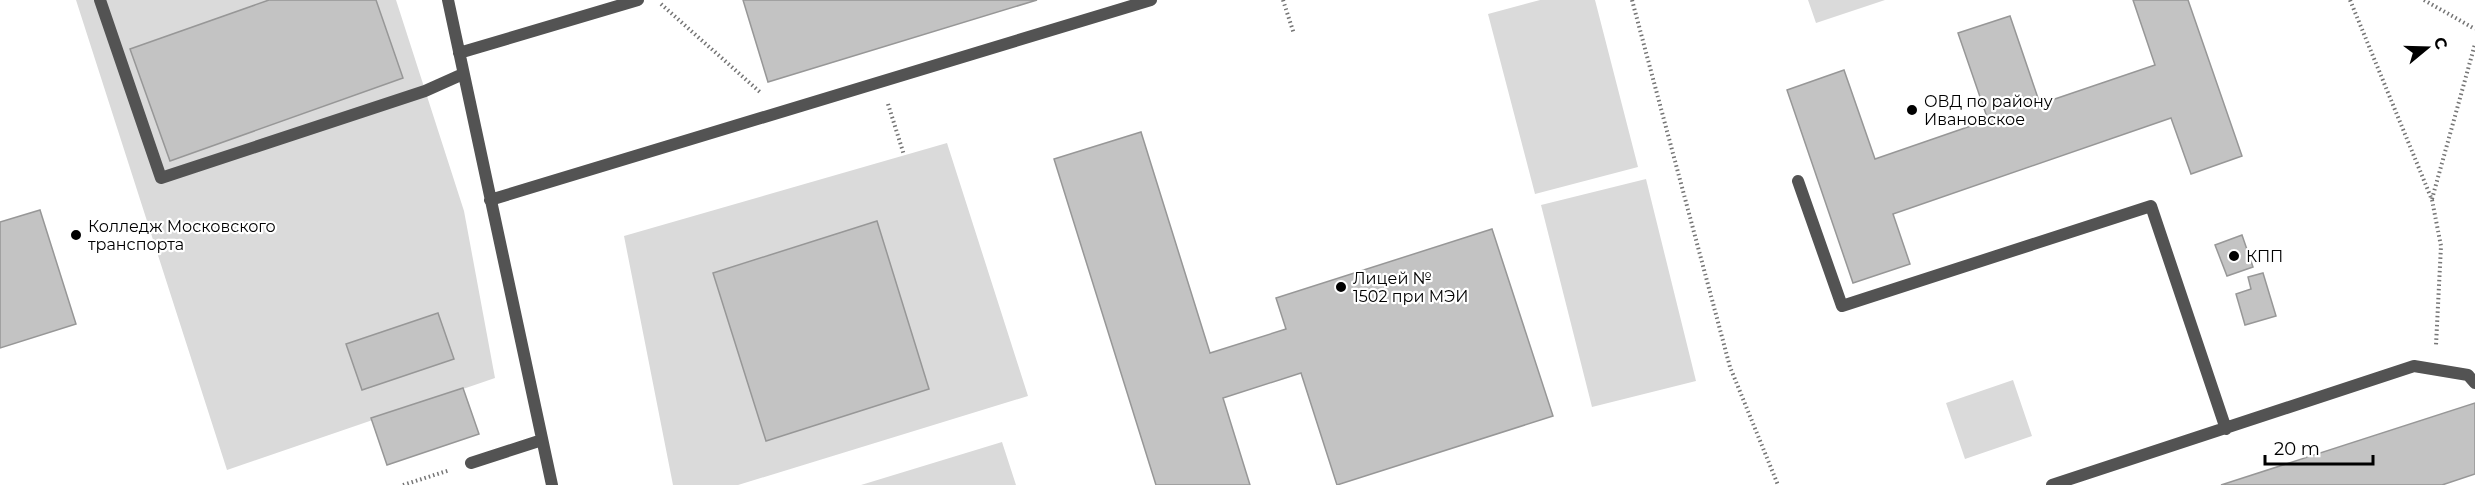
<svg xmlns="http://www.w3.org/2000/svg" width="2475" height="485" font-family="Montserrat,sans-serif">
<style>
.green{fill:#dadada}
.building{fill:#c3c3c3;stroke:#979797;stroke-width:1.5}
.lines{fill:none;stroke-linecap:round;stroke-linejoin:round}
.path{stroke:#757575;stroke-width:4;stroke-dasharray:1.5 3;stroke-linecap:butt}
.service{stroke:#535353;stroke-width:12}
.poi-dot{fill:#000;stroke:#fff;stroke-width:2}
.labels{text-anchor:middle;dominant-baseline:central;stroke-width:4.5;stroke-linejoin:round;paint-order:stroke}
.poi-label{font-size:16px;fill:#000;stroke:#fff;text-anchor:start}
</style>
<rect width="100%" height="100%" fill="#fff"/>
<path class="green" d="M76 0H396L464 211 495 378 227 470Z
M1540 0H1595L1638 167 1535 194 1488 14Z
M1808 0H1885L1816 23Z
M947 143 1028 396 738 485H673L624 236Z
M1646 179 1696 381 1592 407 1541 205Z
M2013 380 2032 436 1965 459 1946 403Z
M1002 442 1016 485H861Z"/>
<path class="building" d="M269 0H376L403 78 170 161 130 49Z
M743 0H1037L768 82Z
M2133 0H2188L2242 156 2191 174 2171 118 1893 214 1910 264 1853 283 1787 90 1844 70 1875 159 1988 120 1958 33 2010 16 2040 104 2155 65Z
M1141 132 1210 353 1286 329 1276 298 1492 229 1553 416 1337 485 1301 373 1223 398 1250 485H1156L1054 159Z
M40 210 76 324 0 348V222Z
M877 221 929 389 766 441 713 273Z
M2242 235 2253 267 2227 276 2215 245Z
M2263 273 2276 316 2245 325 2236 294 2251 289 2248 277Z
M438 313 454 359 362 390 346 344Z
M463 388 479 434 387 465 371 418Z
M2475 403V474L2442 485H2221Z"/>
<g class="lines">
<path class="path" d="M1283 0 1294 34
M1632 0 1730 367 1778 485
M2350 0 2432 200 2441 246 2436 345
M2424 0 2475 29
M661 4 761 93
M888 104 904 155
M2432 199 2475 44
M403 485 450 470"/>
<path class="service" d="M100 0 161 178 425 91 463 74
M448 0 552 485
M459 53 638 0
M1798 181 1842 306 2151 206 2226 429
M490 200 1151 0
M471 463 542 440
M2052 485 2414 366 2468 375 2475 383"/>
</g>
<g class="poi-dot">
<circle cx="1912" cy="110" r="6"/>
<circle cx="76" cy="235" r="6"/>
<circle cx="2234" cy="256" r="6"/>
<circle cx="1341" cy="287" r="6"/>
</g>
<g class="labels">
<g class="poi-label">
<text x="1924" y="101">ОВД по району<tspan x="1924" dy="18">Ивановское</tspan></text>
<text x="88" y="226">Колледж Московского<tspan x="88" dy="18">транспорта</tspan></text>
<text x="2246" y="256">КПП</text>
<text x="1353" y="278">Лицей №<tspan x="1353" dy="18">1502 при МЭИ</tspan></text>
</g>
</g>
<g transform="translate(2427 48) rotate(71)" stroke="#ffffff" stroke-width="4.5" paint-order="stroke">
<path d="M0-4.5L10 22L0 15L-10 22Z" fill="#000000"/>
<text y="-9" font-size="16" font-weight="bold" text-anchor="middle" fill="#000000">С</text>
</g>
<path d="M2265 455v9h108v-9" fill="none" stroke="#000000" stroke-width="3"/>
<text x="2274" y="455" font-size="18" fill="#000000" stroke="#ffffff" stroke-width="4.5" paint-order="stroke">20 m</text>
</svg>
